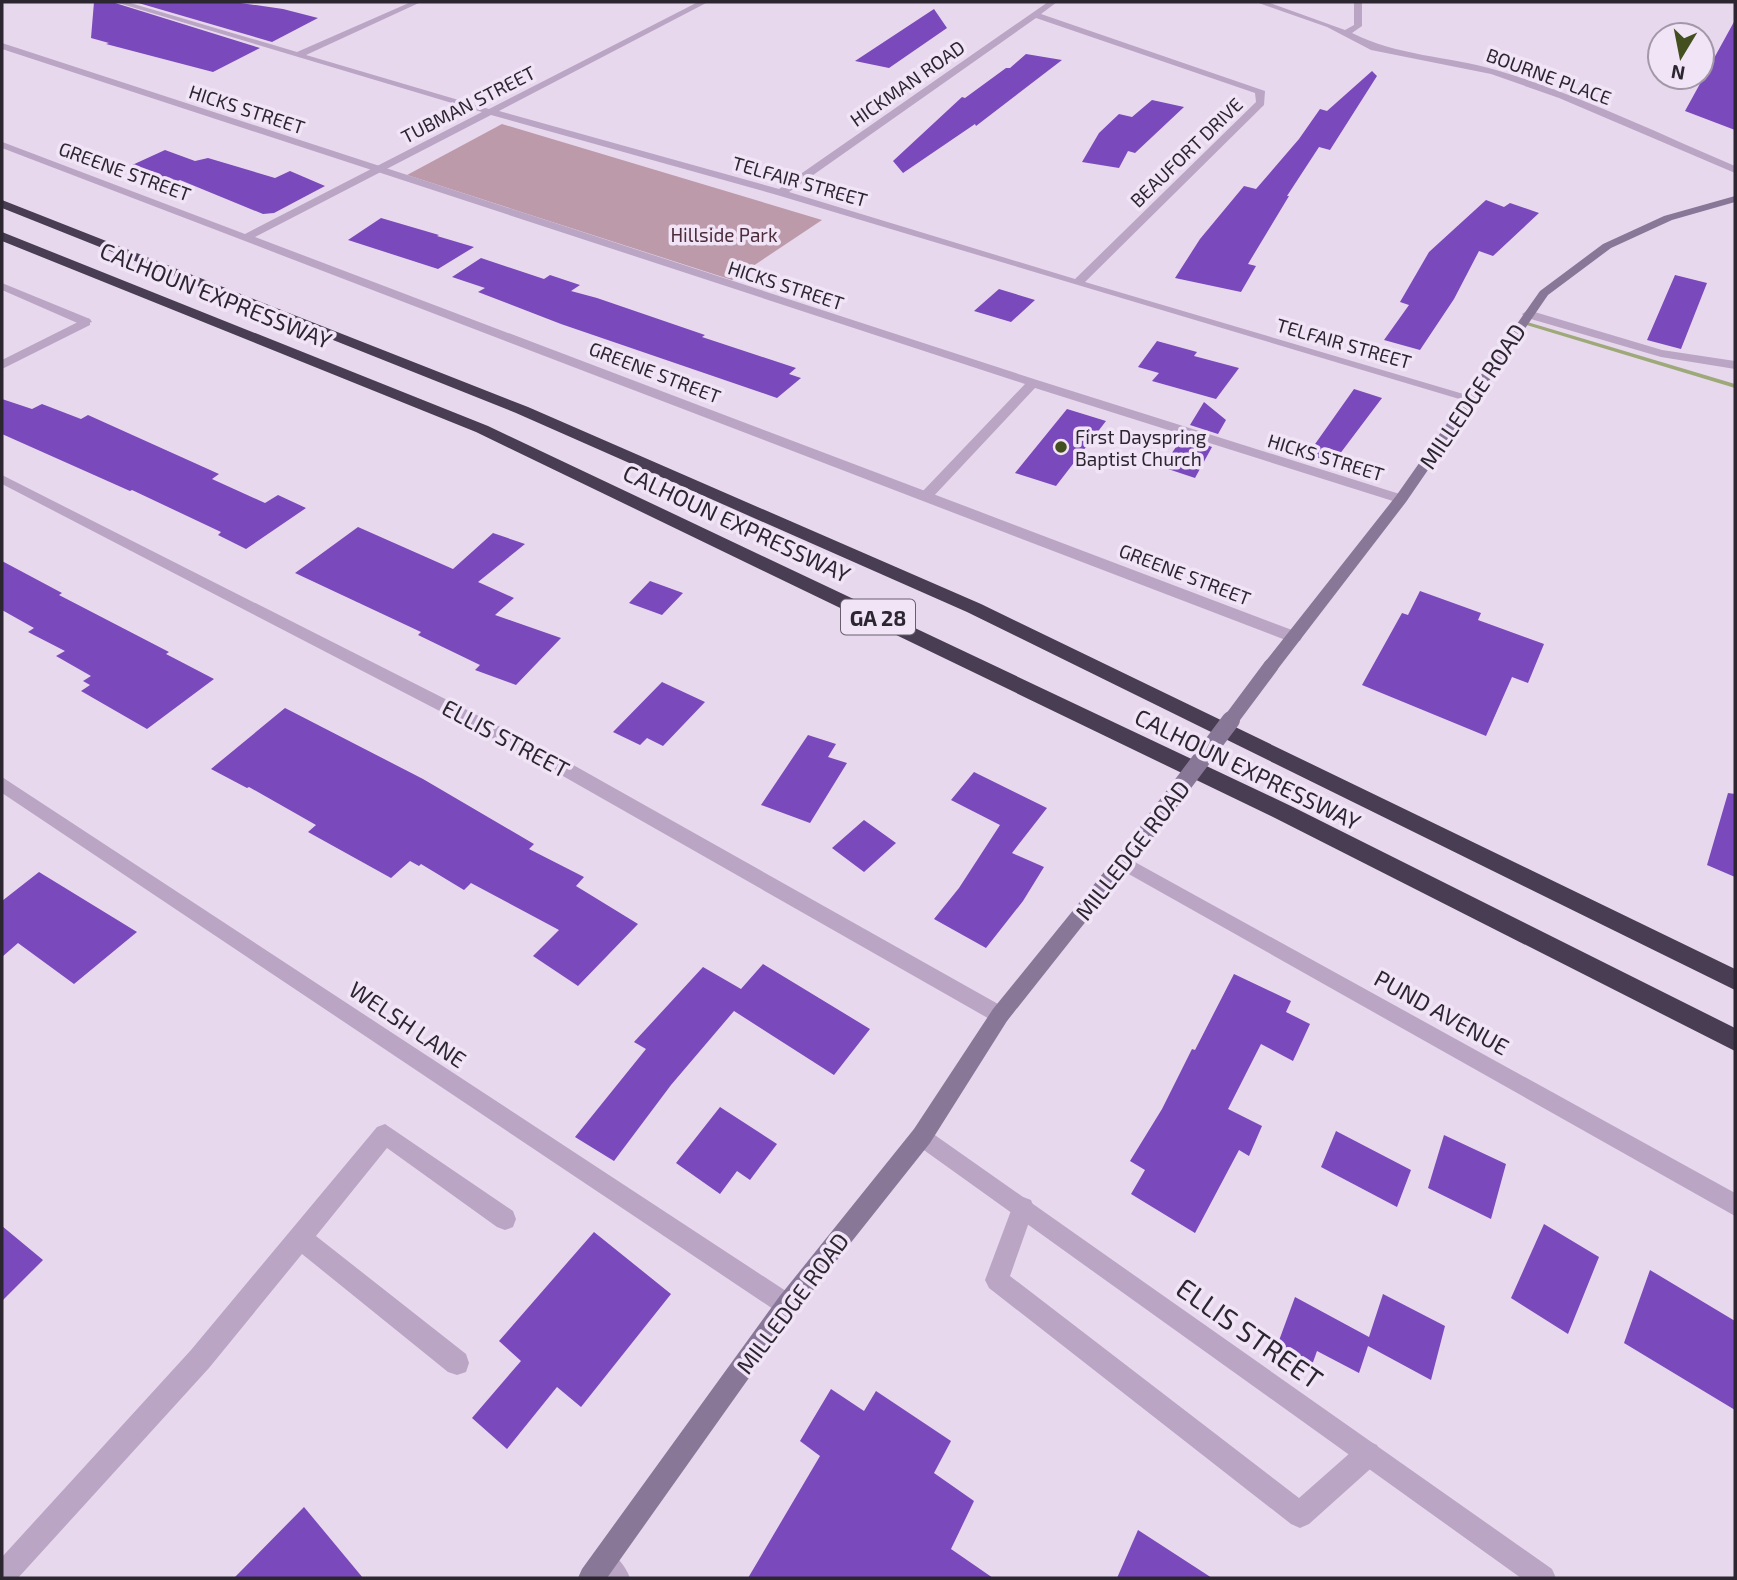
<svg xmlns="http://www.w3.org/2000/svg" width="1737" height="1580" font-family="'Exo 2',sans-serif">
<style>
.green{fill:#bc9aaa}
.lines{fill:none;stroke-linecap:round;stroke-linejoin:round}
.stream{fill:#9ea97a;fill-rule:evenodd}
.building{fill:#7a49bb}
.lane{fill:#baa5c5;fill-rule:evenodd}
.street{fill:#baa5c5;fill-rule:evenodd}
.secondary{fill:#897798;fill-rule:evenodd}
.highway{fill:#483d52;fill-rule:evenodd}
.secondary-bridge-far1{stroke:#897798;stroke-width:15}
.secondary-bridge{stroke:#897798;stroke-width:18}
.poi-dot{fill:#434f1f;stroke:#f1e4f7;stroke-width:2.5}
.labels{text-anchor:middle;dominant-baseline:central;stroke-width:7;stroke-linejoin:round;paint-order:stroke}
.far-street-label{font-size:19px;fill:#2c2631;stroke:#f1e4f7}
.far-park-label{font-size:19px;fill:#4d2c3b;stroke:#f1e4f7}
.far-poi-label{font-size:19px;fill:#2c2631;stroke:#f1e4f7;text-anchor:start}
.shield{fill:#f1e4f7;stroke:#675f6c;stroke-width:2}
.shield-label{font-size:21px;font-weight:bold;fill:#2c2631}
.street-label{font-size:23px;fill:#2c2631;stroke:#f1e4f7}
.near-street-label{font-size:28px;fill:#2c2631;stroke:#f1e4f7}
</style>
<rect width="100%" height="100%" fill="#e8d8ee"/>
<path class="green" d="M502 124 822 220 732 280 407 175Z"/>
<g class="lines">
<path class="stream" d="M1520 321H1524L1735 384V388L1520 323Z"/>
</g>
<path class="building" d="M94 2H112L260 48 213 72 106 44 109 43 91 38Z
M135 2H234L283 9 318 18 272 42Z
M934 9 947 28 889 68 855 61Z
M1735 20V130L1685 111Z
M1026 54 1062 60 976 126 975 124 903 173 893 161 962 97 965 98 1006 68H1010Z
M1372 71 1377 76 1330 150 1319 147 1287 196H1289L1248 264 1256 266 1241 292 1175 278 1200 239 1244 186 1256 189 1299 139 1320 109 1327 111Z
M1152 100 1184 107 1135 153 1128 151 1119 168 1082 162 1099 133 1119 114 1132 117Z
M165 150 195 161 208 158 275 178 290 171 325 186 274 213 263 214 180 180 175 182 130 166Z
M1486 200 1504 207 1510 203 1539 213 1493 256 1479 251 1454 299 1420 350 1384 340 1409 305 1400 302 1429 252Z
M381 218 439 235 437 236 474 247 438 269 348 240Z
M481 258 544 279 550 275 580 285 571 291 597 298 705 335 702 337 796 368 789 374 801 378 777 398 561 324 478 292 485 288 452 277Z
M1675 275 1707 283 1681 349 1647 340Z
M999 289 1035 300 1011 322 974 311Z
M1157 341 1197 352 1194 356 1239 368 1216 399 1152 381 1159 373 1138 367Z
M1354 389 1382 398 1333 463 1308 454Z
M2 399 32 409 42 404 81 419 88 415 219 474 212 479 265 503 278 495 306 508 246 549 218 535 221 532 132 490 130 491 2 434Z
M1204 402 1226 420 1218 434 1190 425Z
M1067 409 1106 421 1056 486 1015 473Z
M1183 437 1212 447 1195 478 1162 467Z
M358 527 453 569 493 533 525 544 478 582 514 598 495 615 561 638 516 685 475 670 480 665 418 635 421 632 295 573Z
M2 561 62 593 59 595 169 652 166 654 214 679 147 729 81 691 90 685 83 681 91 676 56 656 65 651 28 632 34 628 2 610Z
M650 581 683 593 662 615 629 603Z
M1420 591 1481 613 1478 620 1544 644 1528 683 1512 677 1486 736 1362 685 1402 613 1408 615Z
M662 682 705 702 663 746 647 738 640 745 613 732Z
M285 708 423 779 534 844 529 849 584 877 576 886 638 924 578 986 533 956 559 930 471 883 464 890 421 864 419 866 410 861 391 878 308 832 316 825 249 787 247 788 211 769Z
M808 735 836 744 828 757 847 763 810 823 761 805Z
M974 772 1047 808 1012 853 1044 867 1023 901 986 948 934 919 959 888 1000 825 951 800Z
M1728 793 1735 794V877L1707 865Z
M864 820 896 843 864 872 832 848Z
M39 872 137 932 74 984 18 943 2 957V901Z
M763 964 870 1029 834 1075 734 1011 671 1085 614 1161 575 1137 646 1049 634 1042 703 967 741 989Z
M1234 974 1291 1001 1286 1012 1310 1024 1293 1061 1261 1044 1228 1109 1262 1126 1249 1156 1239 1150 1195 1233 1131 1194 1145 1170 1130 1161 1162 1109 1192 1049 1195 1050Z
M720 1107 777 1144 750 1180 737 1171 720 1194 676 1163Z
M1336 1131 1411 1170 1397 1207 1321 1167Z
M1444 1135 1506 1164 1491 1219 1428 1188Z
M1544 1224 1599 1257 1568 1334 1511 1298Z
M2 1226 43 1260 2 1301Z
M594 1232 671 1294 581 1407 557 1387 507 1449 472 1418 521 1361 499 1341Z
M1650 1270 1735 1321V1410L1624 1343Z
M1383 1294 1445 1326 1431 1380 1368 1346 1359 1373 1317 1351 1312 1365 1277 1346 1295 1297 1369 1337Z
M831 1389 864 1411 876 1391 951 1441 934 1473 974 1501 951 1549 993 1578H748L820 1456 800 1441Z
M304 1507 363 1578H234Z
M1138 1530 1212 1578H1117Z"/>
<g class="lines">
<path class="lane" d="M2 43 1037 380 1406 496 1408 499 1401 503 1396 502 1035 388 931 499H921V493L1025 384 2 49Z
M2 283 90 319 92 322 82 325 2 290Z
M2 777 795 1297 799 1305 795 1313 787 1317 779 1313 2 793Z
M385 1124 513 1211 516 1219 513 1227 505 1230 497 1227 387 1148 316 1236 466 1354 469 1363 466 1372 457 1375 448 1372 302 1254 209 1368 18 1578H2V1557L191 1350 377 1127Z
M1023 1197 1031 1200 1034 1208 1010 1276 1299 1498 1359 1445 1368 1441 1377 1445 1381 1454 1377 1463 1309 1524 1300 1528 1291 1524 989 1288 985 1280 1015 1200Z
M603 1549C616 1554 625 1565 630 1578H600L590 1562 594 1553Z"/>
<path class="street" d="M115 2H127L297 52 411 2H421L306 55 489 109 698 2H708L499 111 779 189 1048 2H1057L1041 14 1265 91 1264 105 1085 282 1477 398 1471 402 1466 401 777 195 491 115 255 237 1300 633 1302 637 1300 641H1288L2 148V142L5 143 245 234 482 112ZM1036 18 1255 93 1256 102 1075 279 789 192Z
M1256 2H1267L1345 30 1354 25V2H1362V26L1352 33C1397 56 1448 56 1496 70 1578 94 1657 133 1735 166V173L1559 98 1491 74 1371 50 1327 27Z
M1528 310 1662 350 1735 361V369L1661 357 1524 317 1522 314Z
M86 318 90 319V325L2 369V360Z
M2 475 552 753 1007 1009 1010 1015 1007 1021 1000 1024 993 1021 540 763 2 484Z
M1124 856 1735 1193V1216L1118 868 1115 863 1118 858Z
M922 1126 1552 1569 1556 1578H1521L914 1143 911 1136 914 1129Z"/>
<path class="secondary" d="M1735 196V202L1672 220 1611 248 1548 295 1406 502 1277 670H1265L1263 666 1265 662 1396 496 1540 291 1603 244 1664 216Z
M1149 822 1155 824 1158 829 1155 834 1007 1021 930 1143 795 1313 607 1578H578L582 1569 779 1297 914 1129 993 1009 1143 824Z"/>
<path class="highway" d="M2 200 528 407 981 604 1735 969V990L967 612 516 413 2 208Z
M2 232 488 426 1293 807 1735 1028V1051L1277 819 476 432 2 241Z"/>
<path class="secondary-bridge-far1" d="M1230 721 1271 666"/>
<path class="secondary-bridge" d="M1149 829 1231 720"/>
</g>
<circle class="poi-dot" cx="1061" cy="447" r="7"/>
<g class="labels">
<g class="far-street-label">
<text transform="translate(1549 76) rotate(20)">BOURNE PLACE</text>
<text transform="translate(907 83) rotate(-35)">HICKMAN ROAD</text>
<text transform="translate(468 104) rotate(-27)">TUBMAN STREET</text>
<text transform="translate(247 109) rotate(18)">HICKS STREET</text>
<text transform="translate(1186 152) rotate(-44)">BEAUFORT DRIVE</text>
<text transform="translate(125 171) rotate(20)">GREENE STREET</text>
<text transform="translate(800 181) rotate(16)">TELFAIR STREET</text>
<text transform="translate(786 285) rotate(18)">HICKS STREET</text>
<text transform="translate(1344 343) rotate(16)">TELFAIR STREET</text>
<text transform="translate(655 372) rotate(21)">GREENE STREET</text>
<text transform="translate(1326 457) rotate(17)">HICKS STREET</text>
<text transform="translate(1185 574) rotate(21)">GREENE STREET</text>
</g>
<g class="far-park-label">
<text x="724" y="234">Hillside Park</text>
</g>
<g class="far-poi-label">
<text x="1075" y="436">First Dayspring<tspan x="1075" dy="22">Baptist Church</tspan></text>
</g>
<rect class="shield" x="841" y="599.5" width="74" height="35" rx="5"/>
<g class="shield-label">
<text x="878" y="617">GA 28</text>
</g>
<g class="street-label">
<text transform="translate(216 295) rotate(22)">CALHOUN EXPRESSWAY</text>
<text transform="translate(1472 396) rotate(-56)">MILLEDGE ROAD</text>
<text transform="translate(737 523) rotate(25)">CALHOUN EXPRESSWAY</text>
<text transform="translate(506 738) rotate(28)">ELLIS STREET</text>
<text transform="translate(1248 769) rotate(26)">CALHOUN EXPRESSWAY</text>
<text transform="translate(1132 850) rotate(-52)">MILLEDGE ROAD</text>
<text transform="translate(1442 1012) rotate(29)">PUND AVENUE</text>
<text transform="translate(408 1024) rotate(34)">WELSH LANE</text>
<text transform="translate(792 1303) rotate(-53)">MILLEDGE ROAD</text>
</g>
<g class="near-street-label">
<text transform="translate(1250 1333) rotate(35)">ELLIS STREET</text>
</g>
</g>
<rect width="1737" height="1580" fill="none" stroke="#2c2631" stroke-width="7"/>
<g transform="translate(1681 56) rotate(190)"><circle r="33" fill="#f1e4f7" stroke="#a298a8" stroke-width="2"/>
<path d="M0-5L12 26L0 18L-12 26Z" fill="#434f1f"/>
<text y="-10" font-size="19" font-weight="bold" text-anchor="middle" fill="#2c2631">N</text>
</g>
</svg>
